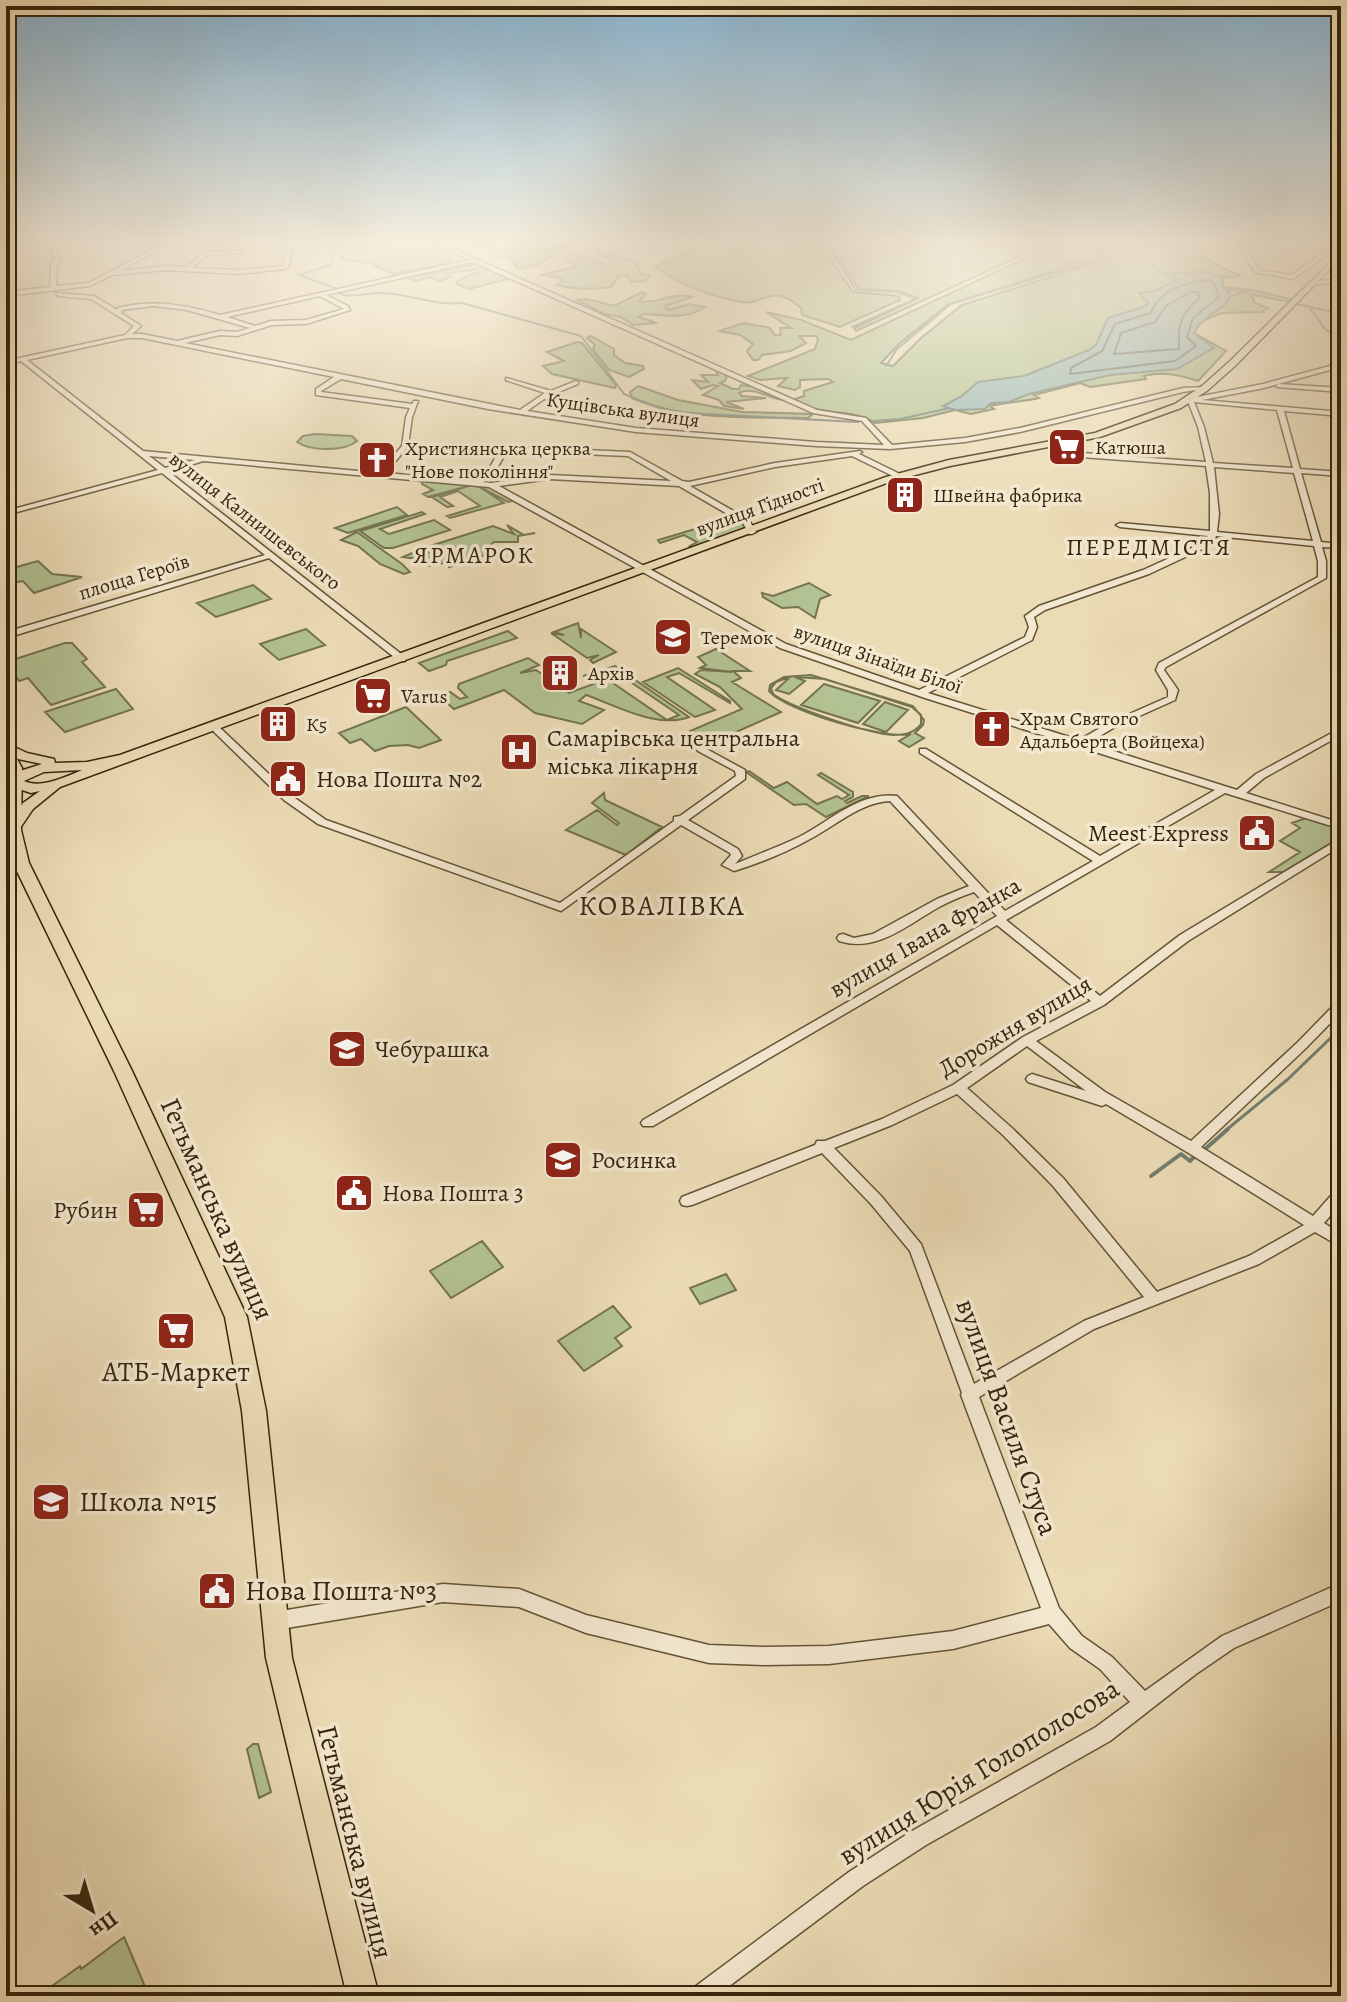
<svg xmlns="http://www.w3.org/2000/svg" width="1347" height="2002" font-family="Alegreya,serif">
<style>
.green{fill:#b3c292;stroke:#74744f;stroke-width:2;fill-rule:evenodd}
.water{fill:#9abab6;stroke:#727e72;stroke-width:2}
.lines{fill:none;stroke-linecap:round;stroke-linejoin:round}
.shore{stroke:#687061;stroke-width:2}
.stream-far2{stroke:#727e72;stroke-width:2}
.stream-far1{stroke:#727e72;stroke-width:3}
.stream{stroke:#727e72;stroke-width:4}
.minor-casing{stroke:#635336;stroke-width:3}
.major-casing{stroke:#35250c;stroke-width:3}
.highway-casing{stroke:#35250c;stroke-width:3}
.minor{fill:#f3e8d0;fill-rule:evenodd}
.major{fill:#ecdcb6;fill-rule:evenodd}
.highway{fill:#ecdcb6;fill-rule:evenodd}
.labels{text-anchor:middle;dominant-baseline:central;stroke-width:7;stroke-linejoin:round;paint-order:stroke}
.far-street-label{font-size:20px;fill:#35250c;stroke:#f3e8d0}
.far-poi-label{font-size:20px;fill:#35250c;stroke:#f3e8d0;text-anchor:start}
.far-quarter-label{font-size:24px;letter-spacing:2px;fill:#35250c;stroke:#f3e8d0}
.poi-label{font-size:24px;fill:#35250c;stroke:#f3e8d0;text-anchor:start}
.street-label{font-size:24px;fill:#35250c;stroke:#f3e8d0}
.quarter-label{font-size:28px;letter-spacing:2px;fill:#35250c;stroke:#f3e8d0}
.near-street-label{font-size:28px;fill:#35250c;stroke:#f3e8d0}
.near-poi-label{font-size:28px;fill:#35250c;stroke:#f3e8d0;text-anchor:start}
</style>
<rect width="100%" height="100%" fill="#ecdcb6"/>
<filter id="stains"><feTurbulence type="fractalNoise" baseFrequency=".0025" numOctaves="4"/><feColorMatrix values="0 0 0 0 .2 0 0 0 0 .09 0 0 0 0 .02 0 0 0 .5 -.17"/></filter>
<radialGradient id="worn" r=".72"><stop offset=".6" stop-color="#630" stop-opacity="0"/><stop offset="1" stop-color="#630" stop-opacity=".3"/></radialGradient>
<path class="green" d="M352 244H432L452 258 441 265 392 274 370 263 341 259Z
M465 244H569V246L539 264 518 269 511 258 498 256 496 253 499 249Z
M699 244H819L853 292 899 296 900 300 840 327 802 315 801 308C772 282 763 306 741 302 709 296 682 286 655 267Z
M830 244H1186C1207 257 1216 267 1241 276L1222 278 1224 287 1257 291 1294 300 1291 302 1251 295 1255 303 1268 308 1262 312 1222 313 1199 322 1194 333 1226 351 1198 381C1179 375 1163 371 1144 376L1146 379 1090 387 1080 383 1034 395 1039 398C1022 402 1006 402 990 406L994 409 971 414 955 410 923 418 875 423C852 407 819 418 795 399L804 396V391L833 382 828 379 800 380V387L795 390 778 386 787 378 760 380 748 376 815 349 818 339 816 336H799L806 343 791 351 762 355 758 360H753L747 351 753 344 740 335 719 331 744 323 770 328 775 335H781L780 328H791L766 312 801 320 851 340 1028 257 1025 254 856 331 854 328 918 298 899 291 859 289ZM1083 261 1092 264 962 305 921 338 893 366 881 363 900 343 949 304 1068 267 1064 262 1074 264Z
M591 247 635 262 641 274 650 276 645 281 631 282 628 276 620 275 611 287C593 290 574 289 557 285L562 281 560 278 541 275 576 267 563 258 571 253 607 265 614 261 597 254Z
M477 264 508 279 469 289 456 284 459 280 478 272 477 269 444 274 452 276 441 281 429 277 418 281 407 278Z
M642 292 646 294 639 301C657 305 674 291 692 297L665 306 668 310 689 304 705 307C687 320 663 315 643 314L639 317 657 323 633 325 621 317 604 314 577 300 587 299 614 306Z
M591 336 614 349V355L625 363 643 366 644 369 629 377 609 370 593 349 595 345 587 338Z
M577 342 582 343 616 385 615 388 552 374 543 366 564 361 547 352Z
M715 369 728 374 725 381 720 383 733 389H739L741 385 755 387 783 400C768 398 753 386 739 393L742 396 766 398 726 402 744 409 724 406 719 400 703 395 718 386 713 385 701 389 692 380 708 382 701 375H718Z
M638 386 678 400 742 412 813 414 808 418C750 417 686 421 632 398L630 392Z
M315 434 352 436 357 441C344 452 310 451 297 442L303 436Z
M423 480 483 484 516 500 508 502 478 486 504 503 450 518 447 516 480 506 458 491 440 497 453 506 447 507 432 497 472 485 428 497 423 494 433 490 422 484Z
M397 507 407 515 348 533 335 528Z
M422 512 425 514 380 529 389 534 434 520 450 530 393 548H384L360 531Z
M735 517 746 523V528L694 547 690 546 697 542 684 535 660 543 658 540Z
M507 525 524 535 535 533 518 536V542H494L484 551 491 553 449 567V562L429 566 417 559 403 557 412 553 421 555 429 552 424 548 493 526 514 534Z
M357 532 402 564 410 572 404 574 380 564 358 546 341 540Z
M38 561 52 574 82 577 34 593 23 581 12 583 6 570Z
M809 583 830 595 820 599 815 618 798 607 782 608 763 597 762 593 773 596Z
M253 585 271 599 216 617 197 603Z
M578 623 581 638V629L616 652 593 663 590 660 599 655 587 658 551 633 564 635 554 632Z
M306 629 325 645 279 660 260 644Z
M508 631 517 638 447 661 446 665 429 671 419 663Z
M65 643H72L87 659 82 662 105 687 51 705 28 678 19 681 6 662Z
M716 649 750 671H733L741 678 732 682 781 712 702 747 692 738 690 731 742 709 720 687 695 674 701 670 732 672 700 668 706 665 698 657Z
M528 658 539 665 520 673 536 670 569 693 607 679 667 720 679 715 610 668 583 676 615 666 689 717C658 729 617 706 586 695L579 701 604 710 582 724 535 713 504 690 454 709 440 697 450 692 460 699 467 697 458 688 459 684Z
M678 668 730 701V703L679 673 667 677 715 710 695 717 643 682Z
M811 675 913 706 924 720 923 725 915 733 924 738 909 747 899 741 911 734C886 740 786 711 769 691L770 685 784 677ZM790 677 776 690 789 694 805 681 795 677 825 679 912 707 921 715V724C914 733 905 735 893 735 870 734 792 708 773 694L771 688 776 682Z
M824 684 880 701 858 723 801 705Z
M116 689 133 709 65 732 45 712Z
M885 702 908 710 886 732 863 724Z
M406 707 441 740 419 748 408 745 389 746 375 751 361 739 350 743 339 733Z
M749 771 774 788 787 782 817 804 837 796 842 799 849 795 818 775 821 773 853 792V797L845 801 847 803 862 796H869L826 817 806 804 794 805 746 772Z
M604 793 605 800 662 827 626 855 566 830 597 810 617 825 619 823 592 803Z
M1306 818 1340 829 1341 837 1283 872H1269L1300 852 1280 841 1300 828 1292 823Z
M482 1241 503 1267 451 1298 430 1271Z
M726 1274 736 1290 700 1304 690 1288Z
M613 1306 631 1327 615 1338 622 1346 584 1371 558 1341Z
M253 1744H258L271 1792 259 1798 247 1749Z
M124 1937 149 1996H38L80 1966 81 1969Z"/>
<path class="water" d="M1206 272 1222 277V284L1231 296C1224 312 1204 313 1194 333L1214 348 1177 369 1110 375 1029 394 1009 402 991 403 985 409 955 410 943 406 962 396 978 382 1024 376 1089 350 1096 345 1108 318 1146 306 1148 302 1139 293 1155 291 1175 281 1177 279 1170 273Z"/>
<g class="lines">
<path class="shore" d="M1208 280 1214 283 1219 297 1193 318 1187 337 1196 346 1175 361 1070 374 1071 368 1102 351 1115 324 1150 313C1162 290 1183 282 1208 280Z
M1191 292H1198L1200 297C1180 316 1178 322 1179 349L1114 354 1121 333 1155 322 1167 305Z"/>
<path class="stream-far2" d="M827 244 856 290 897 292 915 299 852 327
M1121 244 1177 282
M332 259 337 244
M774 260 837 261
M1063 263 1074 266
M330 265 299 275 335 288
M661 267 702 244
M1224 289C1264 294 1301 307 1341 313
M339 293C347 299 367 293 380 293 408 293 434 306 462 303L581 336 624 394 669 412 858 422
M1229 297 1245 292
M1310 308 1325 329 1341 338
M886 366 897 349 951 304 1098 260 1102 253 1098 244
M872 421 900 419 950 408"/>
<path class="stream-far1" d="M1225 1131 1287 1080 1341 1028"/>
<path class="stream" d="M1204 1150 1228 1129
M1151 1176 1181 1154 1190 1161 1194 1157"/>
<defs>
<path id="minor" d="M49 244H54L61 259 57 264 56 286 89 283 162 244H168L120 271 166 266 186 267 204 253 241 250 243 253 207 255 192 268 239 270 283 266 288 244H294L288 267 285 269 239 274 166 270 112 275 90 286 6 296V292L50 287 51 264 55 259Z
M435 244H442L476 259 817 410 866 418 892 445 965 438 1020 428 1183 388 1207 387 1208 388 1183 392 1020 432 965 442 890 449 816 446 636 432 488 409 341 379 321 391V392L412 404 414 401H418L412 417 408 446 386 473 475 481 487 472 500 450 447 447 446 446 449 444 630 452 682 481 689 482 775 463 860 451 862 452 859 454 904 476 897 478 852 456 775 467 690 486 749 520 756 532 752 534H749L743 523 679 486 550 479 499 486 786 644 919 690 1025 637 1029 627 1025 616 1039 606 1143 570 1207 541 1208 536 1120 527 1116 525 1120 523 1210 531V493L1206 466 1067 456 1049 445V443H1053L1069 452 1206 462 1198 427 1187 399 1263 384 1341 363V367L1264 388 1202 400 1341 412V416L1284 411 1300 469 1341 472V476L1301 473 1321 542 1341 544V548L1322 547 1326 561V578L1166 667 1164 670 1178 690 1175 700 1115 727 1088 743 1237 790 1256 774 1341 728V735L1264 778 1246 793 1341 823V829L1225 793 1006 920 1100 996 1180 935 1341 838V846L1188 941 1104 1005 1036 1041 1105 1092 1191 1141 1298 1042 1337 1002 1341 1001V1012L1306 1048 1201 1147 1313 1216 1336 1190 1341 1189V1203L1324 1223 1341 1234V1247L1315 1232 1259 1264 1094 1329 979 1397 1059 1608 1082 1636 1112 1657 1145 1691 1222 1636 1341 1583V1601L1234 1648 1196 1674 1110 1741 926 1845 863 1886 716 1996H688L692 1989 849 1872 912 1831 1096 1727 1130 1702 1100 1669 1070 1648 1049 1624 953 1649 829 1664 764 1665 709 1663 586 1633 519 1607 443 1602 275 1630 269 1627 266 1621 269 1615 275 1612 443 1584 519 1589 586 1615 709 1645 764 1647 829 1646 953 1631 1041 1608 961 1395 962 1393 910 1251 871 1204 822 1153 692 1205 687 1206 682 1205 680 1201 682 1197 815 1145 817 1141H825L882 1119 953 1085 1023 1037 1091 1001 997 925 653 1126H643L641 1123 643 1120 997 916 974 892C962 896 950 901 939 907 907 925 877 953 839 941L837 938 839 935 843 934 854 938 873 934 937 899 969 886 890 801C861 802 835 826 810 839 787 852 760 863 734 871L722 865 731 855 730 853 681 825 561 911 318 824 284 800 209 727 211 725H217L292 796 326 820 560 903 674 821V817L680 816 736 776 735 771 698 751 696 749 701 746 745 770V779L688 820 738 849 742 856 735 864C756 855 778 847 799 837 829 822 860 791 897 796L1005 911 1093 861 920 753V749H926L1100 856 1215 790 925 698 780 648 489 487 203 461 169 472 405 657V661H399L269 558 6 638V632L265 555 162 473 6 515V511L158 470 21 361 6 365V361L125 335 134 326 91 299 58 296 56 293 94 296 117 310 118 308C154 299 186 305 220 315L469 260ZM473 262 813 413 862 421 884 445 816 442 636 428 527 411 544 399 574 406V404L548 396 578 384V382L576 381 551 391 506 378V380L545 393 520 410 185 343 220 335 237 336 272 325 306 324 350 310 348 306 326 295ZM320 296 344 309 306 320 271 321 255 326 227 317ZM153 306 187 310 250 328 237 332 220 331 177 341 142 334H132L141 326 121 313 122 310ZM127 338H142L334 377 316 389V395L410 408 406 417 402 446 379 473 143 451 27 360ZM1194 402 1277 410 1293 468 1213 463 1204 427ZM507 451 628 456 671 481 550 475 491 483 483 482 493 475ZM149 456 195 460 165 468ZM1214 467 1294 473 1313 541 1217 532 1219 514ZM1216 536 1314 546 1318 561V577L1159 663 1156 670 1168 690V697L1109 723 1079 740 928 693 1032 640 1037 627 1034 617 1045 610 1149 574 1213 544ZM1027 1046 1086 1091 1032 1074 1028 1076 1026 1079 1028 1082 1102 1106 1106 1104 1187 1152 1304 1225 1249 1256 1157 1292 1063 1178 1013 1129 967 1088ZM957 1094 1004 1136 1053 1186 1144 1297 1084 1321 974 1384 921 1244 881 1196 834 1148 892 1125Z
M1237 244H1242L1259 270 1292 275 1320 255 1329 244H1334L1324 257 1293 279 1255 272Z
M1341 262V275L1334 270Z
M1341 279V283L1315 284 1312 282Z
M1279 384 1341 388V392L1277 387 1276 386Z
M1341 1984V1996H1329L1333 1989Z"/>
<path id="major" d="M1341 252V258L1236 365 1208 390 1181 408 1100 437 950 466 892 481 60 787 33 809 18 831H8L6 828 23 803 40 791 31 793 13 787 10 780 20 771 42 764 18 759 6 752V743L27 753 54 759 55 763 87 762 120 755 886 477 949 460 1095 433 1175 404 1202 386 1230 361ZM82 770C65 777 41 789 24 781L44 772Z"/>
<path id="highway" d="M6 747 11 748 22 768 21 830 29 863 132 1071 247 1317 266 1411 292 1658 379 1996H347L266 1658 242 1411 225 1317 114 1071 13 863 6 836Z"/>
</defs>
<use href="#minor" class="minor-casing"/>
<use href="#major" class="major-casing"/>
<use href="#highway" class="highway-casing"/>
<use href="#minor" class="minor"/>
<use href="#major" class="major"/>
<use href="#highway" class="highway"/>
</g>
<linearGradient id="sky" x2="0" y2="1"><stop stop-color="#89b6d4"/><stop offset="0.46" stop-color="#f6efde"/><stop offset="1" stop-color="#f6efde" stop-opacity="0"/></linearGradient>
<rect width="1347" height="525" fill="url(#sky)"/>
<defs>
<symbol id="supermarket-square" viewBox="-11 -11 22 22"><rect x="-9" y="-9" width="18" height="18" rx="4" fill="#8f2418" stroke="#f3e8d0"/><path d="M-6-5.5h2.5l.6 2H6L4.5 2H-2.5L-4.4-4H-6ZM-1.5 3.2a1.3 1.3 0 1 0 .1 0ZM3 3.2a1.3 1.3 0 1 0 .1 0Z" fill="#fff"/></symbol>
<symbol id="church-square" viewBox="-11 -11 22 22"><rect x="-9" y="-9" width="18" height="18" rx="4" fill="#8f2418" stroke="#f3e8d0"/><path d="M-1.2-6h2.4v3.5h3.3v2.4h-3.3V6h-2.4V-.1h-3.3v-2.4h3.3Z" fill="#fff"/></symbol>
<symbol id="building-square" viewBox="-11 -11 22 22"><rect x="-9" y="-9" width="18" height="18" rx="4" fill="#8f2418" stroke="#f3e8d0"/><path d="M-4-6H4V6H1V3H-1V6H-4ZM-2.5-4.3h1.7v1.8h-1.7ZM.8-4.3h1.7v1.8H.8ZM-2.5-1h1.7V.8h-1.7ZM.8-1h1.7V.8H.8Z" fill="#fff"/></symbol>
<symbol id="school-square" viewBox="-11 -11 22 22"><rect x="-9" y="-9" width="18" height="18" rx="4" fill="#8f2418" stroke="#f3e8d0"/><path d="M0-5L7-2L0 1L-7-2ZM-4 1L0 2.5L4 1V4Q0 6-4 4Z" fill="#fff"/></symbol>
<symbol id="hospital-square" viewBox="-11 -11 22 22"><rect x="-9" y="-9" width="18" height="18" rx="4" fill="#8f2418" stroke="#f3e8d0"/><path d="M-5-5h3v3.5h4V-5h3V5h-3V1.5h-4V5h-3Z" fill="#fff"/></symbol>
<symbol id="civic-square" viewBox="-11 -11 22 22"><rect x="-9" y="-9" width="18" height="18" rx="4" fill="#8f2418" stroke="#f3e8d0"/><path d="M-.6-6.5H3V-4.5H.6V-3L4-1V1h2V6H-6V1h2V-1L-.6-3ZM-1.2 2.5V6h2.4V2.5Z" fill="#fff"/></symbol>
</defs>
<g fill-rule="evenodd">
<use href="#supermarket-square" x="1045" y="425" width="44" height="44"/>
<use href="#church-square" x="355" y="438" width="44" height="44"/>
<use href="#building-square" x="883" y="473" width="44" height="44"/>
<use href="#school-square" x="651" y="615" width="44" height="44"/>
<use href="#building-square" x="538" y="651" width="44" height="44"/>
<use href="#supermarket-square" x="351" y="674" width="44" height="44"/>
<use href="#building-square" x="256" y="702" width="44" height="44"/>
<use href="#church-square" x="970" y="707" width="44" height="44"/>
<use href="#hospital-square" x="497" y="730" width="44" height="44"/>
<use href="#civic-square" x="266" y="757" width="44" height="44"/>
<use href="#civic-square" x="1235" y="811" width="44" height="44"/>
<use href="#school-square" x="325" y="1027" width="44" height="44"/>
<use href="#school-square" x="541" y="1138" width="44" height="44"/>
<use href="#civic-square" x="332" y="1171" width="44" height="44"/>
<use href="#supermarket-square" x="124" y="1188" width="44" height="44"/>
<use href="#supermarket-square" x="154" y="1309" width="44" height="44"/>
<use href="#school-square" x="29" y="1480" width="44" height="44"/>
<use href="#civic-square" x="195" y="1569" width="44" height="44"/>
</g>
<g class="labels">
<g class="far-street-label">
<text transform="translate(623 410) rotate(8)">Кущівська вулиця</text>
<text transform="translate(760 507) rotate(-20)">вулиця Гідності</text>
<text transform="translate(255 521) rotate(38)">вулиця Калнишевського</text>
<text transform="translate(134 577) rotate(-17)">площа Героїв</text>
<text transform="translate(878 659) rotate(19)">вулиця Зінаїди Білої</text>
</g>
<g class="far-poi-label">
<text x="1095" y="447">Катюша</text>
<text x="405" y="448">Християнська церква<tspan x="405" dy="23">"Нове покоління"</tspan></text>
<text x="933" y="495">Швейна фабрика</text>
<text x="701" y="637">Теремок</text>
<text x="588" y="673">Архів</text>
<text x="401" y="696">Varus</text>
<text x="1020" y="718">Храм Святого<tspan x="1020" dy="23">Адальберта (Войцеха)</tspan></text>
<text x="306" y="724">К5</text>
</g>
<g class="far-quarter-label">
<text x="1149" y="547">ПЕРЕДМІСТЯ</text>
<text x="474" y="555">ЯРМАРОК</text>
</g>
<g class="poi-label">
<text x="547" y="738">Самарівська центральна<tspan x="547" dy="28">міська лікарня</tspan></text>
<text x="316" y="779">Нова Пошта №2</text>
<text x="1229" y="833" text-anchor="end">Meest Express</text>
<text x="375" y="1049">Чебурашка</text>
<text x="591" y="1160">Росинка</text>
<text x="382" y="1193">Нова Пошта 3</text>
<text x="118" y="1210" text-anchor="end">Рубин</text>
</g>
<g class="street-label">
<text transform="translate(925 937) rotate(-30)">вулиця Івана Франка</text>
<text transform="translate(1015 1026) rotate(-31)">Дорожня вулиця</text>
</g>
<g class="quarter-label">
<text x="662" y="906">КОВАЛІВКА</text>
</g>
<g class="near-street-label">
<text transform="translate(217 1209) rotate(66)">Гетьманська вулиця</text>
<text transform="translate(1007 1417) rotate(70)">вулиця Василя Стуса</text>
<text transform="translate(979 1772) rotate(-32)">вулиця Юрія Голополосова</text>
<text transform="translate(355 1842) rotate(76)">Гетьманська вулиця</text>
</g>
<g class="near-poi-label">
<text x="176" y="1372" text-anchor="middle">АТБ-Маркет</text>
<text x="79" y="1502">Школа №15</text>
<text x="245" y="1591">Нова Пошта №3</text>
</g>
</g>
<rect width="1347" height="2002" fill="none" stroke="#ecdcb6" stroke-width="32"/>
<rect x="8" y="8" width="1331" height="1986" fill="none" stroke="#35250c" stroke-width="4"/>
<rect x="16" y="16" width="1315" height="1970" fill="none" stroke="#35250c" stroke-width="2"/>
<g transform="translate(92 1910) rotate(142)" stroke="#f3e8d0" stroke-width="6" paint-order="stroke">
<path d="M0-6L14 30L0 20L-14 30Z" fill="#35250c"/>
<text y="-12" font-size="22" font-weight="bold" text-anchor="middle" fill="#35250c">Пн</text>
</g>
<rect width="100%" height="100%" filter="url(#stains)"/>
<rect width="100%" height="100%" fill="url(#worn)"/>
</svg>
